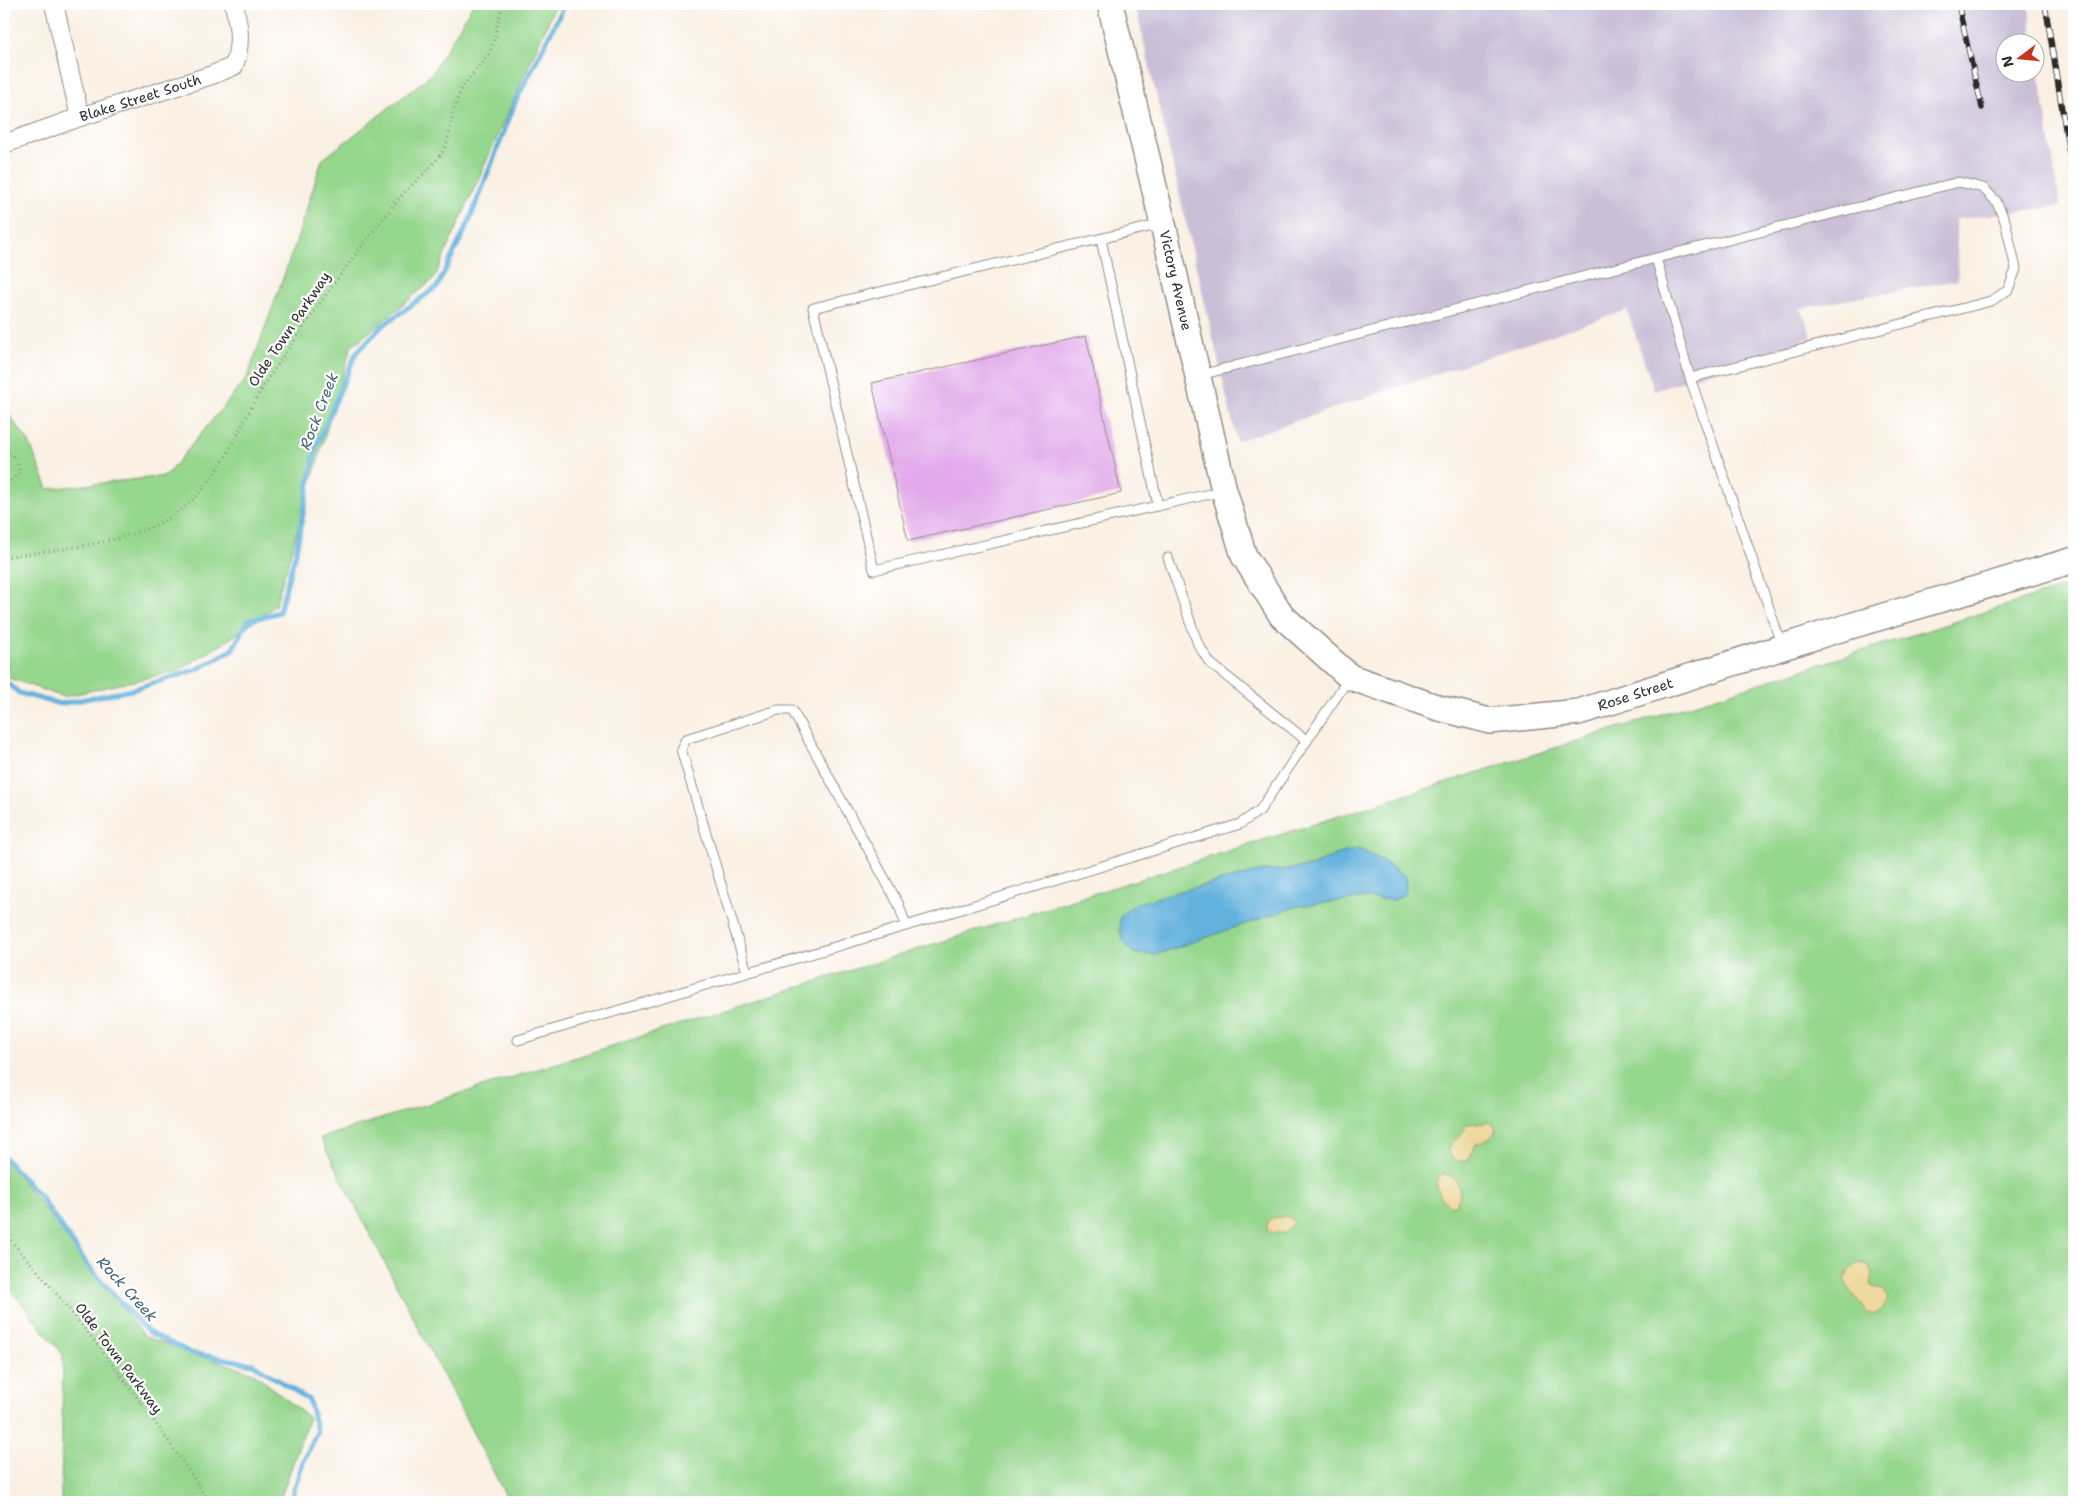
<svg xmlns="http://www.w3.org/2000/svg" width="2078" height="1506" font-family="'Shantell Sans',sans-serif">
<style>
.industrial{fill:#c9bfd7}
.green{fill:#96d78e;stroke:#60815c}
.sand{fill:#eeda9e;stroke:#8c8264}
.water{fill:#63b2dd;stroke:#476e84}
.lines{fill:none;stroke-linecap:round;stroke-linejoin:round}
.stream{stroke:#63b2dd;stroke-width:5}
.building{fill:#e2aaeb}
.lane-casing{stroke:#928e87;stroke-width:11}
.street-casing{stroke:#928e87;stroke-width:20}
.secondary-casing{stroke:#928e87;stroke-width:28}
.path{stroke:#928e87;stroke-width:3;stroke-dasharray:1 4;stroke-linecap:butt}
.lane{stroke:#fff;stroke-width:9}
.street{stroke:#fff;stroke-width:18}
.secondary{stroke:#fff;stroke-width:25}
.rail-casing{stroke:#2b2b2b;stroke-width:5.5}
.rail{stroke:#fff;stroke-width:4;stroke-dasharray:11;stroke-linecap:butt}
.labels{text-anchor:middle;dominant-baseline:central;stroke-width:4.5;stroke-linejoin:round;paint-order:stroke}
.street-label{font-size:14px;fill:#2b2b2b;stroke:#fff}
.water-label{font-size:15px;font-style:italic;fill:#416172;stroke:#fff}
</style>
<rect width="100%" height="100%" fill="#fff"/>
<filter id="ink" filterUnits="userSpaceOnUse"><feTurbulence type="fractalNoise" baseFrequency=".02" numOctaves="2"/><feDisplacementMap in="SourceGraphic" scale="10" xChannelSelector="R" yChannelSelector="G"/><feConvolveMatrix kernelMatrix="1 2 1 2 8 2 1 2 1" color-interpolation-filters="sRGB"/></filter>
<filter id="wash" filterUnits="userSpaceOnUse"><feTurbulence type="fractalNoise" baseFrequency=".0096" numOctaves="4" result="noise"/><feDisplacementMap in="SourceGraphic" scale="20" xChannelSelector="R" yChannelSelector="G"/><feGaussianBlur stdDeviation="1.12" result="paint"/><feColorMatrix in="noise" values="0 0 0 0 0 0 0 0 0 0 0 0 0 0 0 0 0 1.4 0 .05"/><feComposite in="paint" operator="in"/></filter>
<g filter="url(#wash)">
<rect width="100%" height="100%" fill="#faf0e3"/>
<path class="industrial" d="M1135 4H2028L2034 42H2006V72H2036V52L2060 206 1956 219 1958 280 1801 308 1812 337 1654 391 1627 310 1237 441Z"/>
<path class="green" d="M473 4H556L434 279 351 347 275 606 224 643 177 671 63 697 9 678 4 647V408L29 442 48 489 166 476 247 378 296 242 322 160 431 75Z
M2074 584V1502H509L320 1138Z
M4 1157 145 1337 254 1373 309 1418 279 1502 61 1501 63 1355 4 1281Z"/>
<path class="sand" d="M1487 1122 1492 1124 1496 1129C1492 1140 1486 1140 1476 1144L1468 1161C1457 1162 1450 1160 1448 1149 1453 1138 1461 1140 1466 1125 1472 1122 1480 1125 1487 1122Z
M1443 1174C1460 1175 1464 1194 1455 1206 1443 1206 1435 1189 1437 1178Z
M1287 1216 1292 1219 1294 1223 1285 1233H1272L1267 1230V1222L1272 1218Z
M1860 1263 1868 1265 1873 1273 1870 1284 1872 1287 1884 1290 1888 1297C1886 1309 1879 1315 1866 1313L1845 1282C1847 1271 1850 1266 1860 1263Z"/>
<path class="water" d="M1359 849 1383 861 1405 876 1406 893 1394 900 1368 898 1298 906 1155 955 1133 953C1122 940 1117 933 1121 915L1135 904 1169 894 1263 871 1309 867 1338 854Z"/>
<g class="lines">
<path class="stream" d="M4 680 19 693 60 704 131 690 198 669 232 650 248 621 279 612 296 551 316 447 356 353 382 326 437 287 469 222 515 103 565 4
M4 1157 40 1196 89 1267 148 1332 191 1353 253 1364 309 1400 317 1432 304 1459 290 1502"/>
</g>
<g id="blocks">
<path class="building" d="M1086 336 1121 493 908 541 872 383Z"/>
</g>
</g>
<g filter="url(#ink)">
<use href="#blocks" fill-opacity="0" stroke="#928e87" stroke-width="1"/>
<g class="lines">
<defs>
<path id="lane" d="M1161 224 813 308 874 570 1223 491
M1101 239 1158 506
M1656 258 1690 378
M1200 375 1656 258 1959 182 1983 188 1996 201 2005 221 2016 269 2008 290 1991 301 1690 378 1782 646
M1168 558 1198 644 1210 663 1307 741
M747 972 681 749 686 739 778 710H792L899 905 906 926
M518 1040 906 926 1240 824 1260 810 1349 678"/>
<g id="street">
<path d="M54 4 80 117"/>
<path id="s1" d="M4 144 80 117 212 75 234 66C242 42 239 28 234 4"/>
</g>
<g id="secondary">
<path id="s2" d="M1110 4 1163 224 1224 490 1244 556 1282 616 1350 677 1439 708 1490 721 1579 712 1830 632 2074 560"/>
</g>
</defs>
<use href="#lane" class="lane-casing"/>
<use href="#street" class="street-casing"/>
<use href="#secondary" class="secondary-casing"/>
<path class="path" d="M4 451 16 458 20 472 8 484H4
M4 557C59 549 142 544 186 506 226 472 241 419 270 376 310 317 351 258 396 202 411 183 432 170 444 149 451 137 449 120 455 106 457 101 459 94 462 88 471 73 486 63 492 46 497 32 498 18 503 4
M4 1233C77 1314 150 1410 209 1502
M99 1502H108"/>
<use href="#lane" class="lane"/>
<use href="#street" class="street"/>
<use href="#secondary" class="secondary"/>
<defs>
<path id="rail" d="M1958 4 1982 108
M2045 4 2074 184"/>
</defs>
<use href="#rail" class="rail-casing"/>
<use href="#rail" class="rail"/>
</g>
</g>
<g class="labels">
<g class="street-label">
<text stroke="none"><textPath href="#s1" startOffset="144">Blake Street South</textPath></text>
<text stroke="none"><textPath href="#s2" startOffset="284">Victory Avenue</textPath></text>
<text transform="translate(289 329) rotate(-56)">Olde Town Parkway</text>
<text stroke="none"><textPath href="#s2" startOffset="1026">Rose Street</textPath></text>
<text transform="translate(119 1358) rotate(53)">Olde Town Parkway</text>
</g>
<g class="water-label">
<text transform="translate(319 411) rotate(-69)">Rock Creek</text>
<text transform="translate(127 1289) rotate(48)">Rock Creek</text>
</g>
</g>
<rect width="2078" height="1506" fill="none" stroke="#fff" stroke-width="20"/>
<g transform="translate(2020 58) rotate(254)"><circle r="24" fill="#ffffff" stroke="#aaaaaa"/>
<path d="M0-4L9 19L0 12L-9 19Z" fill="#c8321e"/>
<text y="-8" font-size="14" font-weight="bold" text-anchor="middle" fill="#2b2b2b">N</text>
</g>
</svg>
